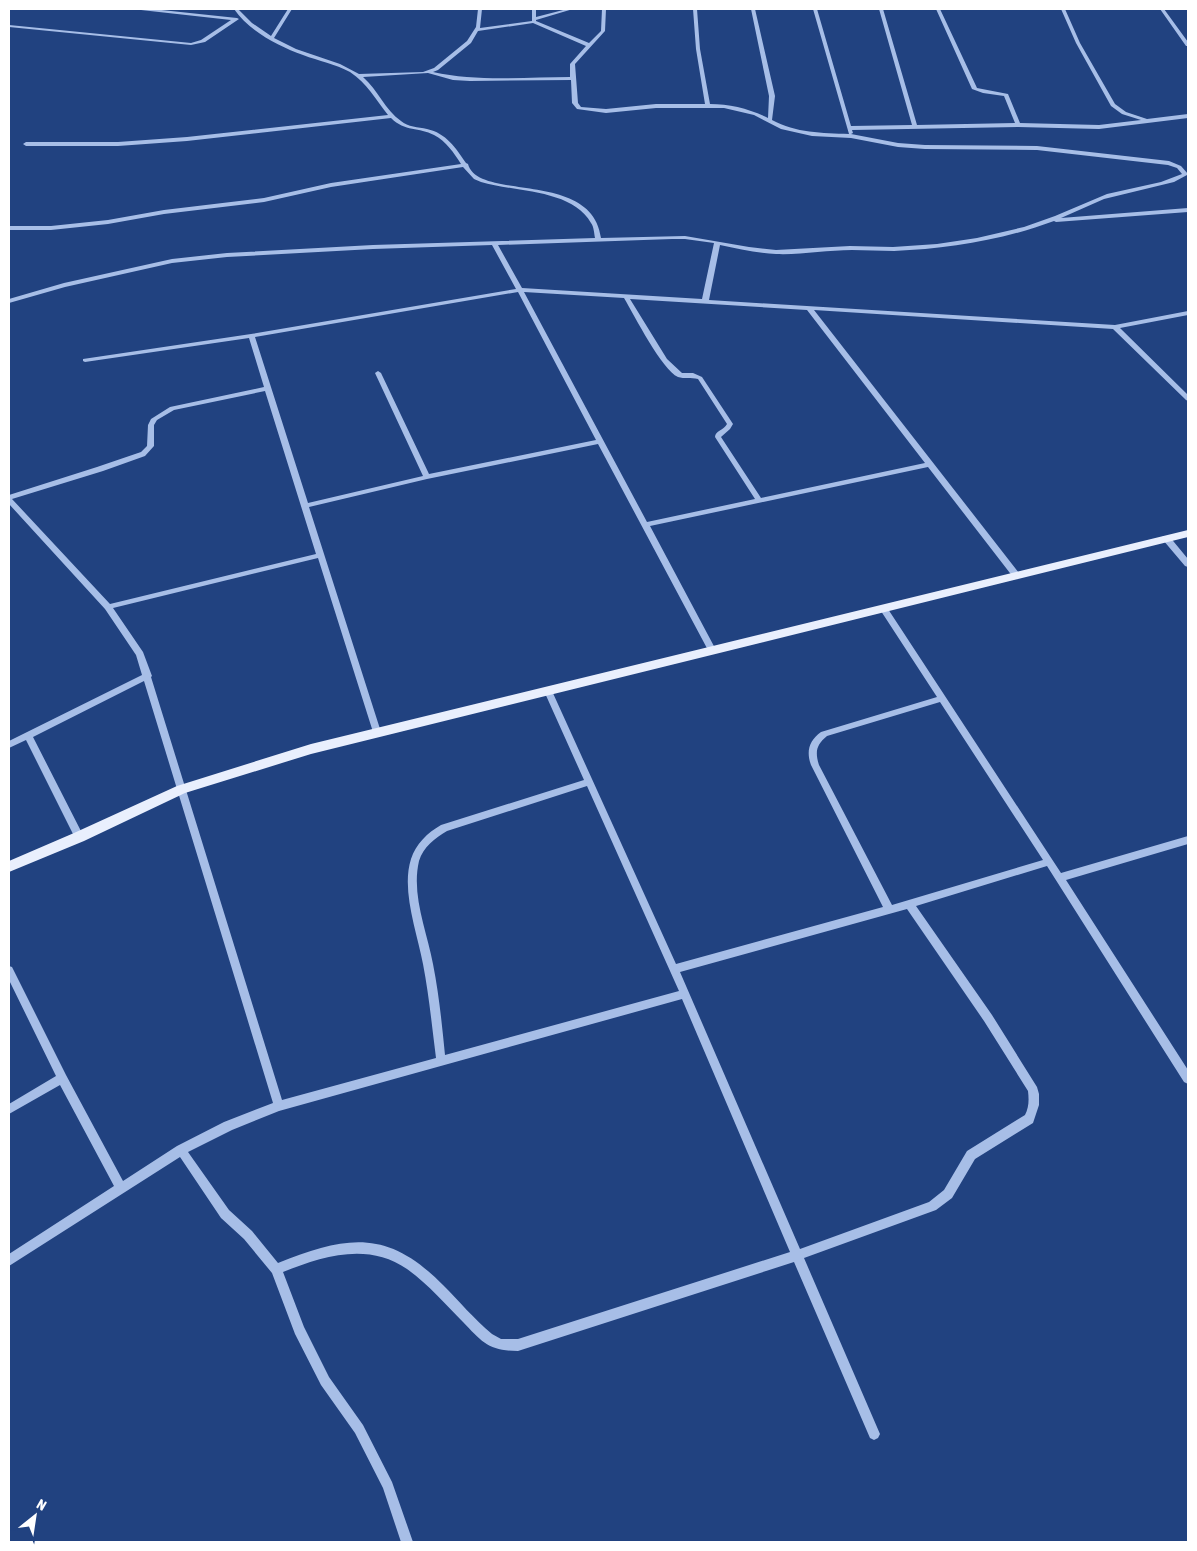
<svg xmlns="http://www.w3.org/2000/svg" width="1197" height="1551" font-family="'Asap Condensed',sans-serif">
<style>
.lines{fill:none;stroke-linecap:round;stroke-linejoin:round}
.minor{fill:#a7bee7;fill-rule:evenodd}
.major{fill:#e9effd;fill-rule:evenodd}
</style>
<rect width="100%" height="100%" fill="#214280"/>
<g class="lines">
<path class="minor" d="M139 9H152L237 18 239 19 205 42 191 45 9 27V25L191 43 201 40 231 20 141 10Z
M234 9H238L252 23 271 36 288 9H292L274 38 296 49 340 64 359 74 423 72 434 68 467 41 476 27 478 9H482L480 28 532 21V9H536V17L567 9H573L536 20V21L589 43 601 31 602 9H606L605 31 575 64 578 103 581 107 606 109 656 104H705L696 49 693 9H697L700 49 710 104C730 104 750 109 768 118L769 96 751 9H755L775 96 772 120C796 133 822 133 849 134L813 9H817L851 126 912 125 879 9H883L917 125 1015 123 1004 96 983 93 972 89 936 9H940L977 88 1008 94 1020 123 1099 125 1141 120 1122 114 1111 106 1076 43 1061 9H1065L1080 43 1115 104 1126 112 1147 119 1188 114V118L1099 129 1018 127 852 130 853 133 851 134 898 143 925 145 1037 146 1169 161 1181 166 1188 174 1187 175 1174 182 1104 199 1061 218 1188 208V212L1056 222 1054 221C1003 240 948 249 894 251 880 251 866 250 852 250 827 250 801 255 776 254 757 253 738 249 720 245L709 300 1115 325 1188 311V315L1120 328 1188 395V401L1186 400 1113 329 814 310 1019 573 1020 575 1019 577H1013L928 467 650 526 716 650 712 653 709 652 598 444 427 479 309 507 381 732 380 734H374L373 732 318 558 113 608 143 652 152 676 151 677 282 1100 436 1058C432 1027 429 995 423 964 417 932 401 890 411 859 416 844 427 833 441 825L584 780 544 691 548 688 552 691 676 964 883 907 811 765C806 751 809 741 821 732L937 697 879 608 883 605 886 606 1061 873 1188 836V844L1066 880 1188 1070V1084L1184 1082 1047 866 916 906 992 1015 1037 1087 1039 1094V1105L1033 1123 975 1159 952 1198 936 1210 804 1258 880 1434 878 1438 874 1440 870 1438 794 1262 518 1351C489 1351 482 1342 463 1322 445 1304 428 1284 407 1269 368 1242 323 1256 283 1272L304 1327 329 1377 363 1425 392 1482 413 1542H401L383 1488 355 1433 321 1385 295 1334 272 1273 244 1239 221 1218 180 1157 9 1266V1254L114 1186 60 1085 9 1114V1104L56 1076 9 980V966L12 967 66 1075 123 1181 177 1146 224 1122 273 1103 144 681 33 737 84 837 82 840H76L26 740 9 748V741L142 675 136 655 105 609 9 504V495L97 467 141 452 147 446 148 425 151 419 170 407 264 387 249 338 85 362 83 361V359L251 334 516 289 492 245 373 249 227 257 172 263 65 287 9 303V299L64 283 172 259 227 253 373 245 595 238C594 233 594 227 591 223 572 189 514 192 481 182L474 179 463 167 331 187 264 202 164 214 108 224 51 230H9V226H51L108 220 164 210 264 198 331 183 461 164C454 153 446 141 434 135 419 127 405 132 391 118L187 141 118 146H26L23 144 26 142H118L187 137 388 115C376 100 367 83 350 72 335 64 319 61 303 55 278 46 249 31 234 9ZM533 23 586 46 570 64V77C526 77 477 82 433 72L438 70 471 43 478 31ZM428 73 453 80 470 81 571 80 572 103 577 109 606 113 656 108H724L754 115 781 129 812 136 851 138 898 147 925 149 1037 150 1168 165 1177 168 1182 174 1161 182 1107 194 1055 216 1024 227 977 238 937 244 893 247 850 246 776 250 749 247 685 236 601 238C592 169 478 202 468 164L466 163C456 148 446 133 427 129 418 127 408 127 401 121 385 110 378 90 363 77ZM672 239H685L714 243 702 299 522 288 498 245ZM518 292 596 440 429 474 381 373 378 371 375 373 423 476 308 503 255 337ZM524 292 624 298C634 315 662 370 678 377 684 379 691 377 698 379L727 424C724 430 715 431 715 437L755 499 647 522ZM630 299 807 310 925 463 761 498 721 437 730 429 733 424 702 377 693 373H682L667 359ZM265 391 316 554 110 604 12 499 103 471 145 456 154 446V425L157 420 174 410ZM940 702 1043 860 892 905 819 765C815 752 816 745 827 736ZM587 786 679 991 445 1055C442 1025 439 994 433 964 427 931 411 895 419 861 423 847 435 838 447 831ZM907 909 984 1021 1028 1091C1029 1100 1029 1107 1025 1115L967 1151 944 1190 929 1202 800 1249 680 972ZM682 999 790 1252 518 1339H501L492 1334C474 1319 459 1301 443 1285 387 1228 346 1236 278 1263L252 1231 229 1210 188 1152 232 1130 279 1111Z
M1160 9H1164L1188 42V46H1186Z
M1163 536H1169L1188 559V567L1185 566 1163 540 1162 538Z"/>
<path class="major" d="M1188 530V537L311 754 185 793 84 841 9 872V861L74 833 177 786 311 744Z"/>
</g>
<rect width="1197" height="1551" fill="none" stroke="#ffffff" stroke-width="20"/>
<g transform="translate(35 1516) rotate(30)" stroke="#214280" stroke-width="4" paint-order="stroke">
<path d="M0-4L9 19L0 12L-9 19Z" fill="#ffffff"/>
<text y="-8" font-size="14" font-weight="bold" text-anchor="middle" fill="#ffffff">N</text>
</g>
</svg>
